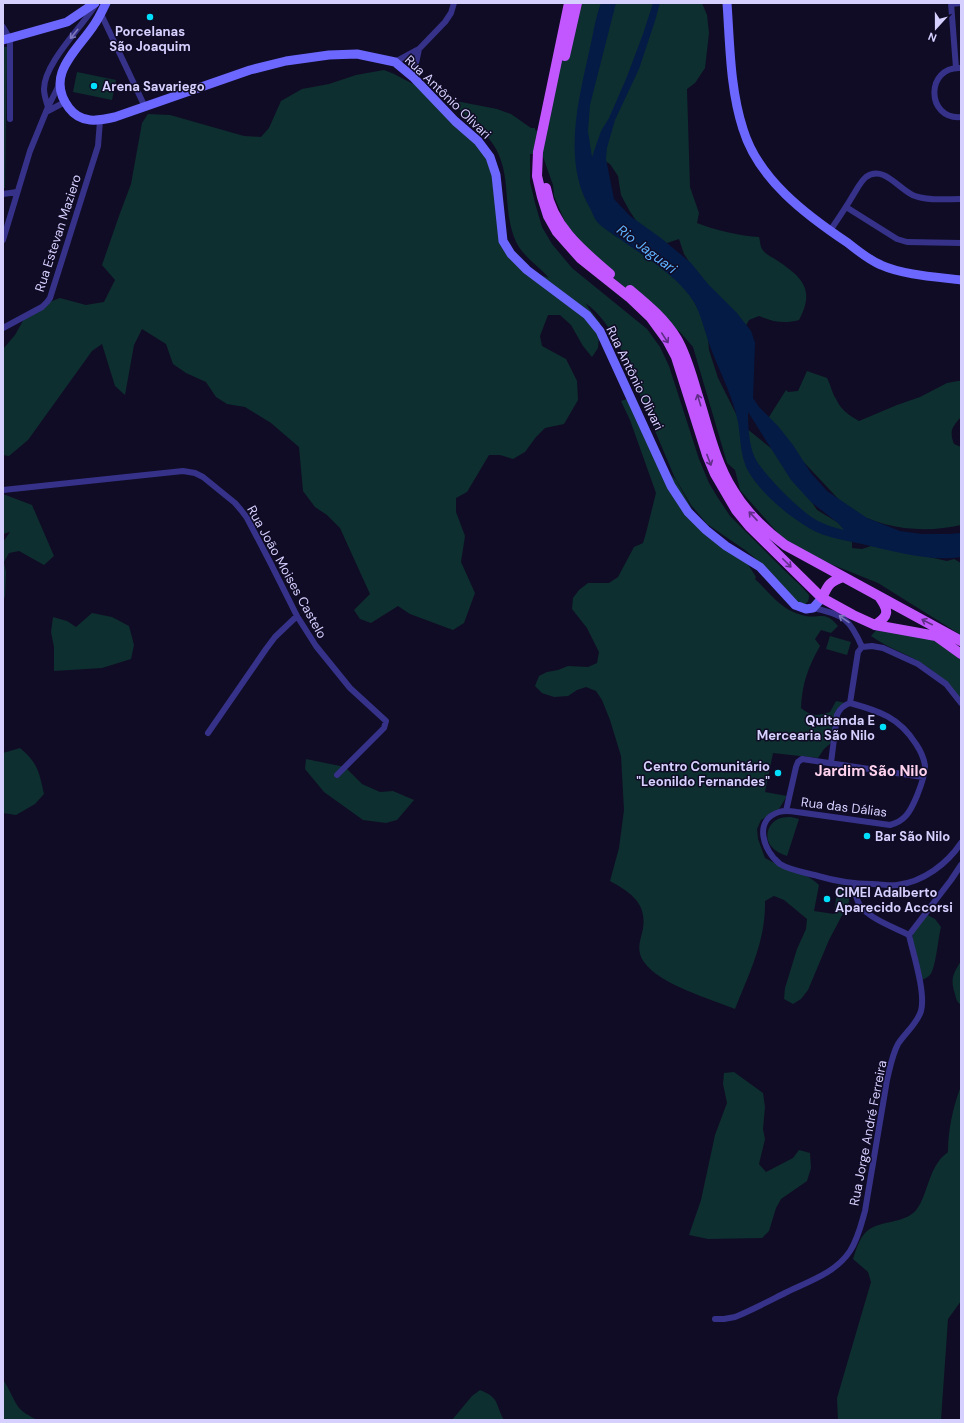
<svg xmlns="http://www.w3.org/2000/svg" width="964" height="1423" font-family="'DM Sans',sans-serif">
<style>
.green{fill:#0e2f2f}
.water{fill:#041b45;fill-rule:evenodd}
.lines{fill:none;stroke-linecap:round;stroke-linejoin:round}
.street{stroke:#363289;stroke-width:6}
.secondary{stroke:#6c67ff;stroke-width:9}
.primary{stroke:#c257ff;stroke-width:10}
.oneway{stroke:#7e79be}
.oneway2{stroke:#602e87}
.poi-dot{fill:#00dffb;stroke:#100c25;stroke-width:1.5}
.labels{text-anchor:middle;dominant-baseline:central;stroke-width:3;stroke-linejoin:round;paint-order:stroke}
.poi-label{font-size:13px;font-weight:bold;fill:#d6d0ff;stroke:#100c25;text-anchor:start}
.street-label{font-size:13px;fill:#d6d0ff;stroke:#100c25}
.water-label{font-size:14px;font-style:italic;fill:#5eb2ff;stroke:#100c25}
.quarter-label{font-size:15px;font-weight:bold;fill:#ffd2ee;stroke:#100c25}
</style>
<rect width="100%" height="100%" fill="#100c25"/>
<path class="green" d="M572 3H702L707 15 709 33 705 68 695 83 687 89 690 187 699 213 697 223C714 230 741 236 759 237 760 240 760 244 761 247 764 254 772 257 778 261 803 278 815 290 799 320 784 324 774 322 759 316L749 320 744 329 690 263 684 254 679 239 661 245 641 228 629 210 621 195 618 176 610 164 601 159 591 157 601 225 615 236 641 248 686 287 701 315 708 339 709 350 718 378 741 424 782 457 817 510 837 522 852 537V548L862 549 871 546 883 547 947 561 954 559 961 563V635L878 583 791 548 747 498 740 490 735 470 727 463 693 347 680 332 616 280 595 260 566 224 554 196 553 185 542 154H530V182L535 203 542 227 552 244 572 268 647 329 660 347 669 366 699 459 709 483 718 498 730 516 788 574 801 586 809 595C809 602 807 604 801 606L766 567 745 550 707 524 691 505 674 476 619 345C610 329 600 313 585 303L600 323 598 348 592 357 583 346 571 325 560 315H548L540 336 542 346 566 359 577 381 578 400 564 424 545 428 536 437 525 452 513 459 500 455H489L467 492 456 498V512L465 536 461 562 475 593 464 623 453 630 410 614 398 606 371 623 360 619 354 610 370 594 340 528 327 515 315 507 303 491 299 447 271 423 245 407 227 404 216 397 206 382 186 373 173 364 166 344 142 329 134 345 125 395 115 386 102 344 92 351 28 440 9 456 3 455V349L15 335 24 319 36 307 60 298 86 305 104 302 115 280 102 265 119 216 131 184 142 123 148 114 170 115 244 136 261 137 269 128 281 101 302 89 329 84 356 75 384 70 394 74 417 86 476 141 494 167 504 234 518 260 538 274 549 278C538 265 520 255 514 237 502 205 513 169 490 140 484 132 474 126 466 120H470L452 102H461L497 109 511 114 531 128H535V130L544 134Z
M3 47H7L5 188H3Z
M77 72 116 80 112 100 73 92Z
M807 371 827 378C831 386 832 393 836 399 841 410 850 416 859 421L897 405 920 397 947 383 958 381H961V417C952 427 949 431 954 444L961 447V525C923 534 876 529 844 505L768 424 765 420 769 417 786 390 788 392 798 391Z
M630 398 668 472 676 480 697 518 745 560 756 577 755 579C770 593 781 610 802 615 819 620 824 609 838 626L831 633 821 630 815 639 820 646C808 667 802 684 801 708 813 717 816 716 830 712L836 701 846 703 836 712 831 743 824 749 818 758 773 753 765 792 787 796 779 809 761 820 757 829 758 839 765 858C782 868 805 871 819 885L814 911 834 914 838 885 850 887 849 902 829 940 808 990 801 999 793 1004 784 999 785 988 797 949 806 929 807 919 784 900 774 896 765 901C766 941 749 973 735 1009 710 999 659 984 644 962 637 952 639 944 642 933 649 905 632 893 610 881L619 848 624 810 621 756 610 720 602 700 596 691 586 687 577 690 568 696 554 697 542 693 535 686 539 676 547 672 558 670 568 666 588 667 597 663 599 652 587 628 572 609 573 598 579 590 588 583H609L618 577 634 547 643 543 646 533 656 493 630 420 621 401Z
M3 494 32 505 54 556 44 565 19 551 9 553 4 562 6 572 5 596 3 603V542L10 532 3 534Z
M92 613 112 617 129 626 134 645 131 659 102 668 54 671V647L51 632 53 617 67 621 76 627Z
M878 628 937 640 961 657V702C951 691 941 677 929 668 911 655 889 649 871 636Z
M830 636 851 642 847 655 826 649Z
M20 748C38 763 39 772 44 794L35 804 16 815 3 813V753Z
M306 759 345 767 362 784 380 792 393 791 414 800 397 820 386 823 363 820 324 792 305 769Z
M791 817 799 819 787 856C781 854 775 851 771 846 763 836 769 821 781 818 784 817 788 817 791 817Z
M926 914 935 919 941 927C938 938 936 968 930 975 928 977 924 979 922 980L912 941 913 932Z
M961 961V1005C957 1002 956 999 955 994 950 979 953 974 961 961Z
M734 1072 763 1093 765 1107 763 1129 765 1139 759 1164 766 1172 793 1158 799 1150 810 1153 811 1168 807 1181 781 1199 776 1208 769 1231 762 1238 708 1239 689 1235 701 1200 715 1135 727 1103 723 1084 724 1073Z
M961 1086V1301L948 1319 941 1420H838L837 1398 871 1282 868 1272 853 1259C856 1250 859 1239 866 1232 879 1219 905 1225 917 1209 927 1195 928 1175 939 1161 941 1157 945 1155 948 1152 948 1130 953 1107 961 1086Z
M3 1380C9 1388 12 1397 17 1405 21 1412 30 1416 37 1420H3Z
M480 1390C500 1398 495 1404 504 1420H452L472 1396Z"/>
<path class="water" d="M601 3H616L590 105 588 131 592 157 601 131 609 118 626 79 643 34 653 3H660L655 21 639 69 615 120 607 148 606 159 614 199 630 216 661 238 691 263 708 284 737 313 751 331 755 343 753 398 759 407 778 426 793 445 811 473 827 491 867 518 900 531 922 534H949L961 533V557C930 562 892 551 862 544 849 541 836 539 824 535 799 527 753 488 745 464 739 448 741 431 736 414 731 393 719 370 711 349 706 336 701 314 694 302 675 273 644 257 617 237 612 233 604 229 599 224 595 220 593 215 591 210 562 163 578 102 589 52 593 36 595 18 601 3ZM748 412 791 480 811 502 838 523 844 530C835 528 826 525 818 521 802 513 763 474 755 458 749 445 748 427 748 412Z"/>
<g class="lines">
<path class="street" d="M951 3 956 68
M951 4 961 3
M101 14 145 107
M3 27 10 39V119
M395 62 419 49 445 22 451 13 454 3
M961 68C925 66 926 120 961 117
M413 77 419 49
M48 107C46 101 44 95 44 89 44 63 83 26 96 4
M46 112 65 102
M3 194 17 192
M846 207 897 239 907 242 961 243
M830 231C837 220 845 209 852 197 856 191 860 182 866 177 884 164 900 191 915 196 928 201 947 199 961 199
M3 240 30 151 48 107 60 83
M3 328 42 307 47 302 50 298 98 146 100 121
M3 490 183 471 195 473 203 477 235 503 241 510 247 518 270 562 297 616 316 646 350 688 386 721 384 728 337 775
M813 608C843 614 850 619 862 647
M862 647 872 646 883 648 918 664 946 684 961 703
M850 703C879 711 899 717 916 744 920 750 924 758 925 766 925 777 920 788 916 798 910 812 905 821 890 825L797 812C791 811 785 810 779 812 753 820 763 851 780 864 789 870 807 873 818 876 835 881 854 884 872 884 880 884 889 886 897 885 923 882 947 864 961 843
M850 703 858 652 862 647
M208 733 266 649 275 637 297 616
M831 763 837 715C840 708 844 705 850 703
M786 811 796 767 798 762 802 759 923 777
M855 883C856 888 855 894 857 899 861 916 894 927 909 935
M715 1319H724L735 1317C752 1310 769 1301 785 1293 807 1282 836 1273 850 1251 858 1239 861 1225 865 1211L887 1080C890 1068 892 1055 898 1044 905 1033 917 1024 921 1011 926 993 913 953 909 935L951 880 961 865"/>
<path class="secondary" d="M106 3C102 11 99 18 94 25 77 51 44 75 69 108 81 124 98 121 115 117L250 70 286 61 329 55 357 54 395 62 413 77 455 121 478 141 490 157 496 175 503 241 511 254 527 270 587 315 600 331 671 486 688 512 706 530 726 546 760 567 795 605 806 609 813 608 822 598
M727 3C730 45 730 89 743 129 758 179 806 215 848 243 858 251 869 260 881 265 903 275 937 277 961 280
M3 40 67 22 95 3"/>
<path class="primary" d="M569 3 538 152 537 176 542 197 548 216 557 232 580 258 629 297 651 318 667 340 676 357 707 455 715 474 736 510 750 527 822 598 853 615 875 625 936 636 961 654
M565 56 577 3
M546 188C552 226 583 251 610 274
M630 290C648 305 665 319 677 339 687 356 692 377 698 396 708 427 715 462 733 490 746 512 765 530 785 545L961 641
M822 598C828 585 829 582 843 577
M875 625C889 616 889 611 880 598"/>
</g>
<defs><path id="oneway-shaft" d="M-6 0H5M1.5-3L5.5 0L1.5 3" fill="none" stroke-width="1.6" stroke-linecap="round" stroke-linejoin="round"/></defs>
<g class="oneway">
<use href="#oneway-shaft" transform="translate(74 34) rotate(129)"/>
<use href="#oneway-shaft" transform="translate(844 619) rotate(-145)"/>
</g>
<g class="oneway2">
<use href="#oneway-shaft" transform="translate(665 338) rotate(57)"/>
<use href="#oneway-shaft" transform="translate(699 400) rotate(-107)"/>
<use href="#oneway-shaft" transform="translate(709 460) rotate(69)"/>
<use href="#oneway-shaft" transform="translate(753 516) rotate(-133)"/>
<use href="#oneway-shaft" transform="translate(787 563) rotate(45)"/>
<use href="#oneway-shaft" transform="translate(927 622) rotate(-153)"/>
</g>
<g class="poi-dot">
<circle cx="150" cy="17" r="4"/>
<circle cx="94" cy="86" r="4"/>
<circle cx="883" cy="727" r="4"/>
<circle cx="778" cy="773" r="4"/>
<circle cx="867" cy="836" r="4"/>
<circle cx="827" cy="899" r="4"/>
</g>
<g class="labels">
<g class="poi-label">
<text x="150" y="31" text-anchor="middle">Porcelanas<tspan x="150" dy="15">São Joaquim</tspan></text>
<text x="102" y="86">Arena Savariego</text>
<text x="875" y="720" text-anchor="end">Quitanda E<tspan x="875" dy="15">Mercearia São Nilo</tspan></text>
<text x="770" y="766" text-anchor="end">Centro Comunitário<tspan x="770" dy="15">"Leonildo Fernandes"</tspan></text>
<text x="875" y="836">Bar São Nilo</text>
<text x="835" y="892">CIMEI Adalberto<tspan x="835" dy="15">Aparecido Accorsi</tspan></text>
</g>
<g class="street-label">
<text transform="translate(448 97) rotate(44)">Rua Antônio Olivari</text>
<text transform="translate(58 233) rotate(-72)">Rua Estevan Maziero</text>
<text transform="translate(635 378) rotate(64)">Rua Antônio Olivari</text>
<text transform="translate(287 572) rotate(61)">Rua João Moises Castelo</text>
<text transform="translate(844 807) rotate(7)">Rua das Dálias</text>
<text transform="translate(868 1133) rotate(-79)">Rua Jorge André Ferreira</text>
</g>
<g class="water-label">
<text transform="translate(647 249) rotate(37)">Rio Jaguari</text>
</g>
<g class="quarter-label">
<text x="871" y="771">Jardim São Nilo</text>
</g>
</g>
<rect width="964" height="1423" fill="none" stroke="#d6d0ff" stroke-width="8"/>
<g transform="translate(936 28) rotate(201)" stroke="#100c25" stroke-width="3" paint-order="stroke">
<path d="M0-3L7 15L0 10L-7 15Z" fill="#d6d0ff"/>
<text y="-6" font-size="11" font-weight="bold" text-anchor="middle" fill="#d6d0ff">N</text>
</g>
</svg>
